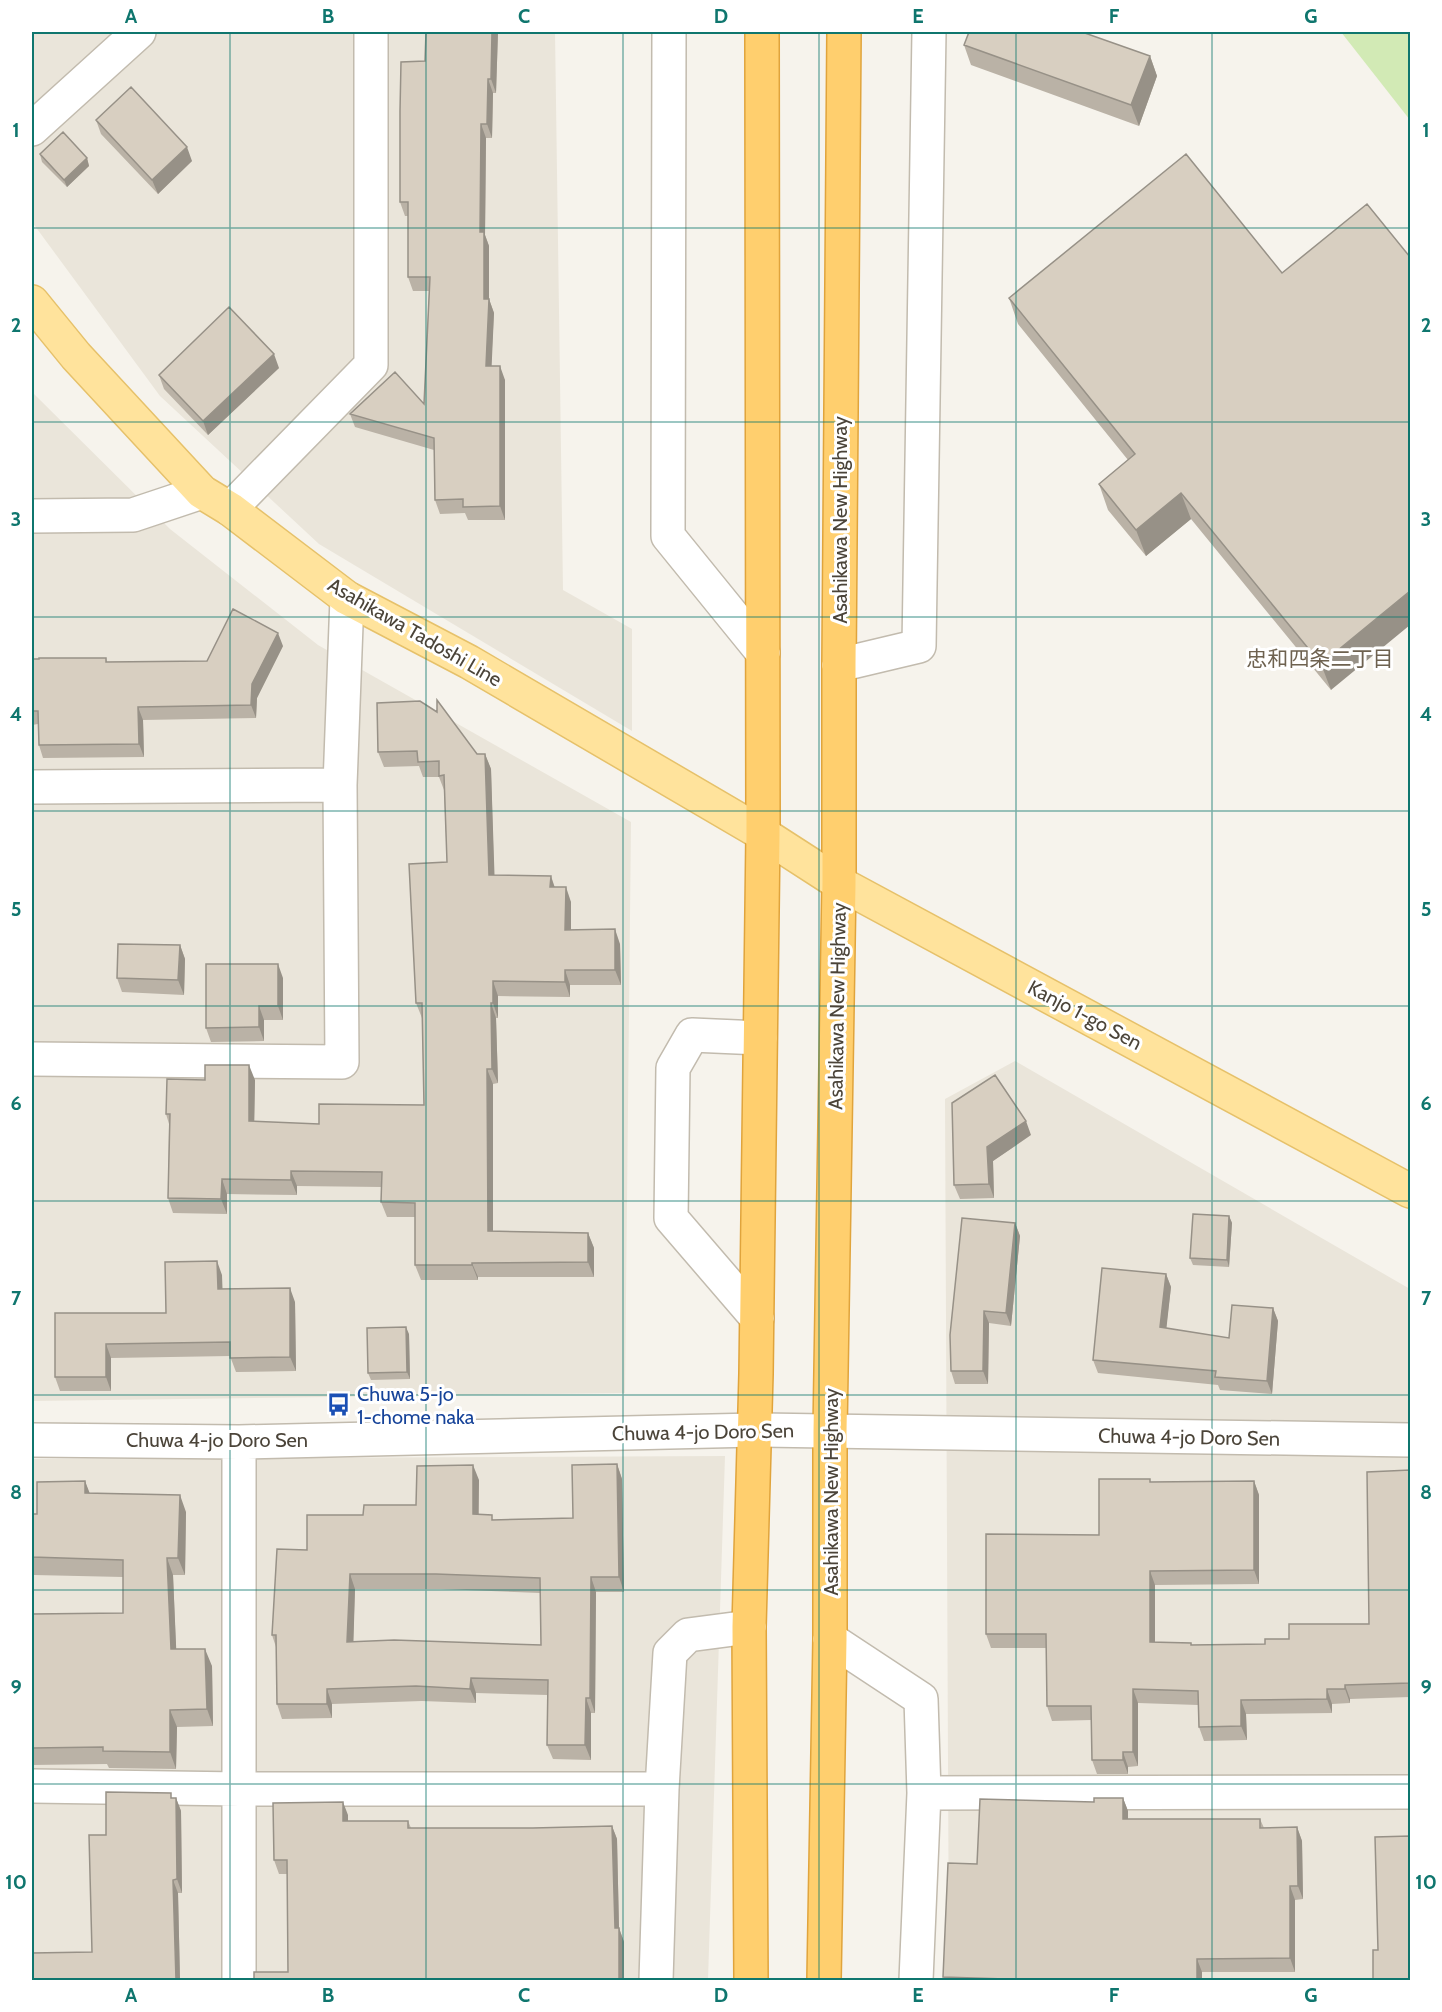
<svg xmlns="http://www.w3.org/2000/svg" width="1442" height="2012" font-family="Cabin,'Noto Sans JP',sans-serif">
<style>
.residential{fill:#eae5da}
.green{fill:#d2eab5}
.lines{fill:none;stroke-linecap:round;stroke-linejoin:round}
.street-casing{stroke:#c2bbae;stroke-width:36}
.primary-casing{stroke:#e6c16a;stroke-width:36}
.highway-casing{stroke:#e0a43c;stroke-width:36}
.street{stroke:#fff;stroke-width:33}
.primary{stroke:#ffe39c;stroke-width:33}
.highway{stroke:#ffcf6e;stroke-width:33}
.wall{fill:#bab2a6;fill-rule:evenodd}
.shaded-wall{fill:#979187}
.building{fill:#d8cfc1;stroke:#979187;stroke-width:1.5;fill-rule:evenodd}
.grid{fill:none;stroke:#0f766e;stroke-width:1.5;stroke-opacity:0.55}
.labels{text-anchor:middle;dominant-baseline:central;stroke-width:6;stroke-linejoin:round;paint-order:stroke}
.street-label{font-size:20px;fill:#4b4439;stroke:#fff}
.transit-label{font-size:20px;fill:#164399;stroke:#fff;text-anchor:start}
.neighbourhood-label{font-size:21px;fill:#6e6250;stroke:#fff}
.neatline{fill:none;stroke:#0f766e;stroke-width:2}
.grid-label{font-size:20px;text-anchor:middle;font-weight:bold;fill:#0f766e}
</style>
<rect width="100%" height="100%" fill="#f6f3ec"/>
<path class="residential" d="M32 32H555L563 590 632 629V731L319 544 160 396 32 222Z
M32 392 170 529 318 645 631 822 625 1393 32 1401Z
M1015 1061 1410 1289V1980H949L945 1099Z
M725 1456 708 1980H32V1459Z"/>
<path class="green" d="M1341 32H1410V120Z"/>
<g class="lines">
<defs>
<path id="street" d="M669 32 668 536 763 653
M32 129 139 32
M230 509 371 365V32
M32 516 133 515 202 492
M839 665 919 646 929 32
M32 787 340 785
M32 1059 342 1062 340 785 347 598
M757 1318 671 1218 673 1068 692 1035 760 1038
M32 1440 239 1442 755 1430 1410 1440
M830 1639 921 1699 924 1793 916 1980
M32 1786 240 1789H662
M924 1793 1410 1792
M239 1980V1442
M656 1980 662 1789 670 1653 688 1635 749 1627"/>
<path id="primary" d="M32 302 76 356 202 492 230 509 347 598 469 662 763 834 839 883 1410 1191"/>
<path id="highway" d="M751 1980 749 1627 756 1374 763 834 762 32
M824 1980 830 1639V1432L839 883V665L844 32"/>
</defs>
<use href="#street" class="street-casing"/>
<use href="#primary" class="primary-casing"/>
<use href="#highway" class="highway-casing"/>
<use href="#street" class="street"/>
<use href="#primary" class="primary"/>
<use href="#highway" class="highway"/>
</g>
<path class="wall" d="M426 32H498L496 93H493L492 138H486L485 235 489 246V299L494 313 491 366 505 380V520H468L465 513 440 514 435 500 434 450 355 427 350 414 424 404 429 291H413L408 277V216H405L400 202 425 61Z
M964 45 1150 56 1157 76 1139 126 971 65Z
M96 120 192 161 158 194 101 134Z
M40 154 87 158 89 166 67 187 42 162Z
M1282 273 1331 690 1191 519 1146 556 1108 510 1099 484 1128 460 1018 324 1009 298Z
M279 368 208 435 164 389 159 375Z
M283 646 257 698 256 718 143 720 144 757 43 758 39 745 38 724 32 725V659L106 658 107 662 207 661Z
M377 703 477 754H485L491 769 494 875 555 887 571 902V930L620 944 621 985H570V997L498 996V1018H496L498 1083 493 1084V1231L588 1233 594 1248V1277H478V1280H421L415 1265V1217H387L381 1202V1187L297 1186V1195L227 1194V1214L173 1213 168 1198 169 1124 166 1114 205 1080H255L254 1122 319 1124 424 1105 422 1018 416 1003 447 862 444 790 439 777H423L419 766 384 767 378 752Z
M180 945 185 959 184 995 122 992 117 978Z
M283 978V1020H264V1041L211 1042 206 1028Z
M1031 1135 993 1161 994 1198 960 1199 954 1185Z
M1229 1216 1232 1223 1229 1267 1193 1265 1190 1258Z
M1015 1223 1020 1236 1011 1326 989 1323 988 1384H955L951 1371Z
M1166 1274 1171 1287 1166 1328 1229 1338 1273 1308 1278 1321 1272 1394 1220 1390 1218 1385 1098 1373 1093 1360Z
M222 1275V1289L295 1302 296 1371 236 1372 230 1356 111 1358V1391H60L55 1377V1313H166Z
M409 1334 410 1379 371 1380 368 1373Z
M617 1464 622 1479 624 1592H596L595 1713H591V1760L553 1759 547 1745 548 1695 476 1693V1703L422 1701 332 1704V1718L282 1719 277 1704 276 1647 272 1635 307 1550 363 1515 416 1505 479 1480V1514L494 1520 573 1518ZM355 1589H441L540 1593 541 1645 353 1641Z
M1410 1470V1697L1350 1699V1703L1332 1704V1713L1246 1714 1247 1740 1204 1741 1199 1727 1198 1705 1138 1703V1766L1128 1767V1774H1097L1092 1760 1091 1720 1052 1721 1047 1706 1046 1648H991L986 1634 1099 1535 1151 1482 1254 1481 1259 1495V1584L1155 1585V1642L1191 1643 1192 1645 1265 1644 1369 1624Z
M85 1481 89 1493 186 1512 185 1575H173L176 1649 212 1666 213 1726 177 1727 176 1769 109 1768 107 1764 32 1765V1614L123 1613V1577L34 1575 32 1569V1514H37Z
M173 1798H176L181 1811 182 1893H178L180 1980H32L92 1952 106 1835Z
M1123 1798 1128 1811V1819H1260L1264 1828 1297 1827 1302 1841 1303 1899 1295 1900V1972H1202V1980H945L943 1977 977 1864 1094 1802Z
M348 1815V1821H408L411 1828H533L612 1826 617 1839 619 1928 624 1942V1980H254L288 1972 287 1874H279L274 1860Z"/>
<path class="shaded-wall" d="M492 32H498L496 93 491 79Z
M1150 56 1157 76 1139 126 1131 105Z
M488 79 493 93 492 138 487 124Z
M481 124 486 138 485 235 489 246V299L494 313 491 380 486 366 484 299 480 232Z
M187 147 192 161 158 194 152 180Z
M87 158 89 166 67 187 64 180Z
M274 354 279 368 208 435 203 421Z
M500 366 505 380V520L500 506Z
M1181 493 1191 519 1146 556 1136 530Z
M1410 591V625L1331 690 1321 664Z
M278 633 283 646 257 698 256 718 251 705 252 684Z
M138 707 143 720 144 757 139 744Z
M485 754 491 769 495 890 489 875Z
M551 876 556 891 550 887Z
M566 887 571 902V945L565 930Z
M615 929 620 944 621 985 615 970Z
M180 945 185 959 184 995 178 980Z
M278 964 283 978V1020L278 1006Z
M565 970 570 985V997L565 982Z
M493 981 498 996V1018L493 1003Z
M491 1003 496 1018 498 1083 492 1069Z
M259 1006 264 1020V1041L259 1027Z
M249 1065 255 1080 254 1136 249 1121Z
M487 1069 493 1084V1246L488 1231Z
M1026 1121 1031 1135 993 1161 994 1198 989 1184 987 1147Z
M291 1171 297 1186V1195L291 1180Z
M222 1179 227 1194V1214L221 1199Z
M1229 1216 1232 1223 1229 1267 1227 1260Z
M1015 1223 1020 1236 1011 1326 1006 1313Z
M588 1233 594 1248V1277L588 1262Z
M217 1261 222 1275 223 1303 218 1289Z
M472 1263 478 1277V1280L472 1265Z
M1166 1274 1171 1287 1165 1341 1160 1327Z
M290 1288 295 1302 296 1371 290 1357Z
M1273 1308 1278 1321 1272 1394 1267 1381Z
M984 1311 989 1323 988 1384 983 1371Z
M406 1327 409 1334 410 1379 407 1372Z
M106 1344 111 1358V1391L106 1377Z
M617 1464 622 1479 624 1592 619 1577Z
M473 1465 479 1480 478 1529 473 1514Z
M85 1481 92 1499 85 1493Z
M1254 1481 1259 1495V1584L1254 1570Z
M180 1495 186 1512 185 1575 178 1558Z
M167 1558 173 1575 177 1667 171 1649Z
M1150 1571 1155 1585V1656L1150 1642Z
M350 1574 355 1589 353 1657 347 1642Z
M591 1577 596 1592 595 1713 590 1698Z
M205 1649 212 1666 213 1726 207 1709Z
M471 1678 476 1693V1703L470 1689Z
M1345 1685 1350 1699V1703L1345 1689Z
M327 1689 332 1704V1718L327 1704Z
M1133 1689 1138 1703V1766L1133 1752Z
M1327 1689 1332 1704V1713L1327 1699Z
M586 1698 591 1713V1760L585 1745Z
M1241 1700 1246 1714 1247 1740 1241 1726Z
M170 1710 177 1727 176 1769 170 1752Z
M1123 1752 1128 1767V1774L1123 1760Z
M176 1798 181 1811 182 1893 177 1879Z
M1123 1798 1128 1811V1832L1123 1819Z
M343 1802 348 1815V1834L343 1821Z
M612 1826 617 1839 619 1928 624 1942V1980H619L615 1928Z
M1297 1827 1302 1841 1303 1899 1298 1886Z
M173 1880 178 1893 180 1980H176Z
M1290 1886 1295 1900V1972L1290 1958Z
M1197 1959 1202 1972V1980H1197Z"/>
<path class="building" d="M426 32H492L491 79H488L487 124H481L480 232H484V299H489L486 366H500V506L463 507V499L435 500 434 438 350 414 395 372 424 404 430 277H408V202H400V111L401 62 425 61Z
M969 32H1082L1150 56 1131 105 964 45Z
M131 87 187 147 152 180 96 120Z
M63 132 87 158 64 180 40 154Z
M1186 154 1282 273 1367 204 1410 257V591L1321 664 1181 493 1136 530 1099 484 1135 454 1009 298Z
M229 307 274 354 203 421 159 375Z
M233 609 278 633 252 684 251 705 138 707 139 744 39 745 38 711H32V659H39V658H106V662L207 661Z
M437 700 477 754H485L489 875 551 876 550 887H566L565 930 615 929V970H565V982L493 981V1003H491L492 1069H487L488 1231 588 1233V1262L472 1263V1265H415V1203L381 1202 382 1172 291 1171V1180L222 1179 221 1199 168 1198 170 1114H166L167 1079 205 1080V1065H249V1121L319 1124V1104L424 1105 422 1003H416L409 864 447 862 444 775 439 776V761L418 762 417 751 378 752 377 703 420 701 437 712Z
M118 944 180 945 178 980 117 978Z
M206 964H278V1006H259V1027L206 1028Z
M995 1075 1026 1121 987 1147 989 1184 954 1185 952 1103Z
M1193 1214 1229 1216 1227 1260 1190 1258Z
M962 1218 1015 1223 1006 1313 984 1311 983 1371H951L950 1335Z
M217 1261 218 1289 290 1288V1357L230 1358V1342L106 1344V1377H55V1313H166L165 1262Z
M1102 1268 1166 1274 1160 1327 1229 1338 1232 1305 1273 1308 1267 1381 1215 1377 1216 1371 1093 1360Z
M406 1327 407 1372 368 1373 367 1328Z
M617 1464 619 1577H591L590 1698H586L585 1745H547L548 1680 471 1678 470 1689 416 1686 327 1689V1704H277L276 1635H272L277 1549 307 1550V1515H363L364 1505H416L417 1466 473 1465V1514L492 1515V1520L573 1518 572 1465ZM350 1574H436L540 1578 541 1645 394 1640 347 1642Z
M1410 1470V1683L1345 1685V1689H1327V1699L1241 1700V1726L1199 1727 1198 1691 1133 1689V1752H1123V1760H1092L1091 1706H1047L1046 1634H986V1534L1099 1535V1479H1150V1482L1254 1481V1570L1150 1571V1642L1191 1643V1645L1265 1644V1639H1289V1624H1369L1367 1472Z
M85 1481V1493L180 1495 178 1558H167L171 1649H205L207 1709 170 1710V1752L103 1751V1747L32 1748V1614L123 1613V1560L32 1557V1514H37V1482Z
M106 1792 171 1793V1798H176L177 1879 173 1880 176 1980H32V1953L92 1952 89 1835H106Z
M1094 1798H1123V1819H1260V1828L1297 1827 1298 1886H1290V1958L1197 1959V1980H1005V1979L943 1977 948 1863 977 1864 980 1799 1094 1802Z
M343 1802V1821H408V1828H533L612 1826 615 1928H619V1980H254V1972H288L287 1860H274L273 1803Z
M1410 1836V1980H1373V1950H1378L1375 1837Z"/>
<path class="grid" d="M230 32V1980M426 32V1980M623 32V1980M819 32V1980M1016 32V1980M1212 32V1980M32 228H1410M32 422H1410M32 617H1410M32 811H1410M32 1006H1410M32 1201H1410M32 1395H1410M32 1590H1410M32 1784H1410"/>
<defs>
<symbol id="bus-bare" viewBox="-9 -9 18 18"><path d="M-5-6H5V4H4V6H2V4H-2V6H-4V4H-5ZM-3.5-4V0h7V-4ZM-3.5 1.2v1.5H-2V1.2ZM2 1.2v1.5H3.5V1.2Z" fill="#1a4fb4" stroke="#fff" stroke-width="2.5" paint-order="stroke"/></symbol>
</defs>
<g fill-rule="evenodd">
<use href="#bus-bare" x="322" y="1388" width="33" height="33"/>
</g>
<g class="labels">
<g class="street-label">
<text transform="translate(840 520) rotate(-90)">Asahikawa New Highway</text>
<text transform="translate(415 632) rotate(30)">Asahikawa Tadoshi Line</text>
<text transform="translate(837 1006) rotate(-89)">Asahikawa New Highway</text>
<text transform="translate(1085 1015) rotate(28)">Kanjo 1-go Sen</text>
<text transform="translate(703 1432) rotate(-1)">Chuwa 4-jo Doro Sen</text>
<text transform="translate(1189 1437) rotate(1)">Chuwa 4-jo Doro Sen</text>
<text x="217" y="1440">Chuwa 4-jo Doro Sen</text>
<text transform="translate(831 1492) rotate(-90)">Asahikawa New Highway</text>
</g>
<g class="transit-label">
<text x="357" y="1394">Chuwa 5-jo<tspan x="357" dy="23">1-chome naka</tspan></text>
</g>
<g class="neighbourhood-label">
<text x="1320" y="658">忠和四条二丁目</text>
</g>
</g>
<rect width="1442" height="2012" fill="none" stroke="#ffffff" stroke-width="66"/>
<rect x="33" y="33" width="1376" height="1946" class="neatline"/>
<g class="grid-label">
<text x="131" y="23">A</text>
<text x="328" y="23">B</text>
<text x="524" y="23">C</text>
<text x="721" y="23">D</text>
<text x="918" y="23">E</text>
<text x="1114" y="23">F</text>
<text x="1311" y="23">G</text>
<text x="16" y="137">1</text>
<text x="1426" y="137">1</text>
<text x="16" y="332">2</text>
<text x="1426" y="332">2</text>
<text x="16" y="526">3</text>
<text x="1426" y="526">3</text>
<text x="16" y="721">4</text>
<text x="1426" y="721">4</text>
<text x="16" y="916">5</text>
<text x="1426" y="916">5</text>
<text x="16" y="1110">6</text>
<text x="1426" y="1110">6</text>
<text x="16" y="1305">7</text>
<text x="1426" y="1305">7</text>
<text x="16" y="1499">8</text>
<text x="1426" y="1499">8</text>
<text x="16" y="1694">9</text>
<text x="1426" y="1694">9</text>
<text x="16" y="1889">10</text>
<text x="1426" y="1889">10</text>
<text x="131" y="2002">A</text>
<text x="328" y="2002">B</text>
<text x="524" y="2002">C</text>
<text x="721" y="2002">D</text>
<text x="918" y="2002">E</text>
<text x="1114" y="2002">F</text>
<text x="1311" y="2002">G</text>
</g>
</svg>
